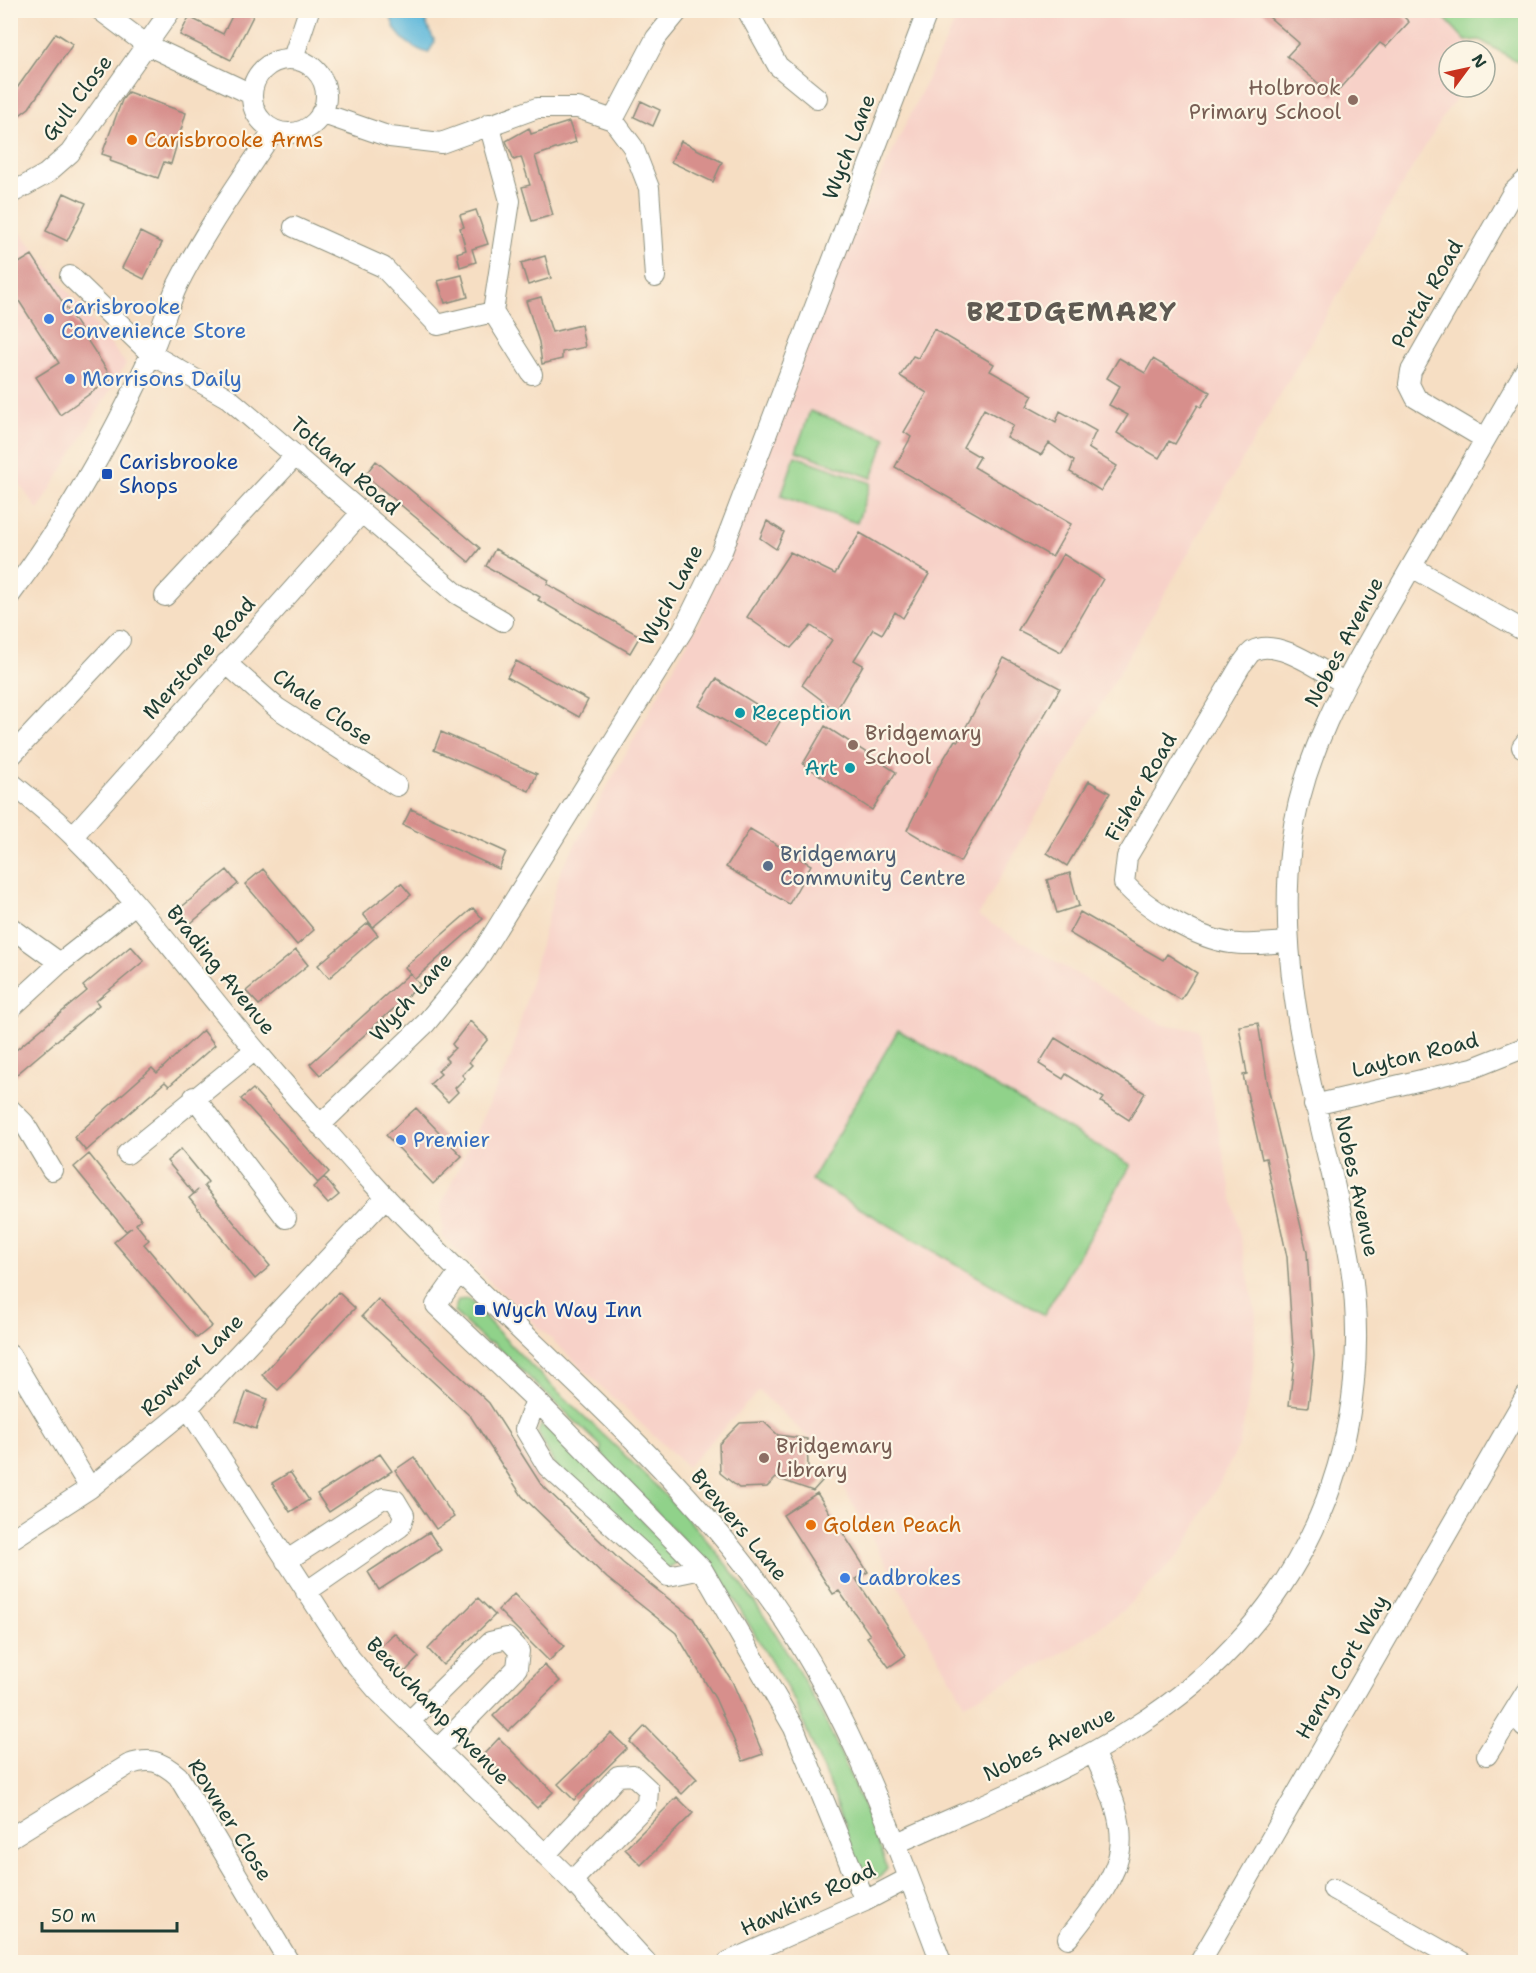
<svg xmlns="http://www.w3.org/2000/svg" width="1536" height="1973" font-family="'Shantell Sans',sans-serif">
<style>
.built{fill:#f7d1c8}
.green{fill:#90d28a;stroke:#58885f;stroke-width:1.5}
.water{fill:#5db8db;stroke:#3e7a88;stroke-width:1.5}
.building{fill:#d78f8c}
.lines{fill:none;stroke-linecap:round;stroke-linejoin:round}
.minor-casing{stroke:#8a8e7c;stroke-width:22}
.minor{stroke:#fff;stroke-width:20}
.education-dot{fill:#8d6e63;stroke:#fcf5e5;stroke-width:2}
.food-dot{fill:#e8710a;stroke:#fcf5e5;stroke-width:2}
.shop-dot{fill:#3f7fe0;stroke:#fcf5e5;stroke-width:2}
.transit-dot{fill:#1a4fb4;stroke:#fcf5e5;stroke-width:2}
.culture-dot{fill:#0f9aa8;stroke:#fcf5e5;stroke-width:2}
.service-dot{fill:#5c6f8a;stroke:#fcf5e5;stroke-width:2}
.labels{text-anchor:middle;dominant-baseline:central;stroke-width:4.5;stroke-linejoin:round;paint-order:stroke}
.education-label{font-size:21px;fill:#785e54;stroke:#fcf5e5;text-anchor:start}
.street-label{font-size:21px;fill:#1f3d34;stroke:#fcf5e5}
.food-label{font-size:21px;fill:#c56008;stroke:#fcf5e5;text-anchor:start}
.shop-label{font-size:21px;fill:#366cbe;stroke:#fcf5e5;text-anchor:start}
.transit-label{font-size:21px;fill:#164399;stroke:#fcf5e5;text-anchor:start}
.culture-label{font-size:21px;fill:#0d838f;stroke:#fcf5e5;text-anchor:start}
.service-label{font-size:21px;fill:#4e5e75;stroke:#fcf5e5;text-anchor:start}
.district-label{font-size:27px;font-weight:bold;letter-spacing:1.5px;fill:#5f5a53;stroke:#fcf5e5}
</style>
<rect width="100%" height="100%" fill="#fcf5e5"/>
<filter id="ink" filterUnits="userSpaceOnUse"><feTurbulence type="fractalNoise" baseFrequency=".0167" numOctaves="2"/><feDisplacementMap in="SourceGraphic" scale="12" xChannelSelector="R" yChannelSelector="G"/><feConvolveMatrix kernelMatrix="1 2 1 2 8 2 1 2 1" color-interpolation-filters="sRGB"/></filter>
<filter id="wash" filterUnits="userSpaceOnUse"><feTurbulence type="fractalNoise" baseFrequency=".008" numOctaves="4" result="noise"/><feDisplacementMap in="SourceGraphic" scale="24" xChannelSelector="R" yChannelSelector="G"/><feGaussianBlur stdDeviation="1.35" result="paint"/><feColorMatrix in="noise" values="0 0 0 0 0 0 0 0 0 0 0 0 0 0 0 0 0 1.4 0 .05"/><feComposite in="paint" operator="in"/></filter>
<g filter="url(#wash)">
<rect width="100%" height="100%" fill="#f6dec3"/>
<path class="built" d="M960 11H1438L1466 41 1485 51H1449V87H1465L1445 113 1397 193 978 916 1164 1025 1198 1029 1256 1315 1252 1382 1239 1446 1182 1552 1122 1611 1069 1649 965 1704 824 1453 759 1391 687 1467 443 1237 441 1205 511 1057 560 872 701 618 842 257Z
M14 224 126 364 38 510 11 472 10 227Z"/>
<path class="green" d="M1438 11H1525V66L1480 40 1466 41Z
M810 411 886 438 872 478 796 451Z
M795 456 871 483 857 523 781 496Z
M898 1030 1131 1165 1044 1315 811 1180Z
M469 1299C529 1370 601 1429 665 1495 734 1565 791 1649 833 1737 851 1775 866 1816 883 1855L887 1869 879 1878 861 1876 842 1828 846 1825 794 1700 718 1572 697 1555 601 1453V1446L493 1343 486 1342 454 1312 458 1300Z
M541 1425C594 1458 635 1513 677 1558L675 1564 666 1569 555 1466 538 1432Z"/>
<path class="water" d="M391 11H426V23L435 42 428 53C409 47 390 33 391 11Z"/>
<g id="blocks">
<path class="building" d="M235 10H242L253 16 231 60 180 35 189 17 223 34Z
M1261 10H1397L1409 22 1386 47 1380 43 1333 96 1287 56 1299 43Z
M56 33 73 44 29 108 10 122V98Z
M128 92 186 113 171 164 164 162 158 178 110 161 111 157 102 154 122 100Z
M641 101 660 110 653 126 634 117Z
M569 122 576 142 535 156 553 215 532 221 522 187 530 185 521 157 514 160 506 141 529 128 531 134Z
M681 141 722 162 713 182 671 162Z
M64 193 86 203 67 241 46 231Z
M476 210 488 244 472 249 476 262 460 267 457 253 466 250 460 228 464 227 460 215Z
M140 232 162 243 144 279 122 268Z
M10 250 19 263 32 255 112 378 60 415 36 377 59 363 10 287Z
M545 256 551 278 528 285 521 263Z
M462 275 468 297 445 303 438 281Z
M541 297 552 332 581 325 585 347 562 352V359L542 364 539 342 526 301Z
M934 329 994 364 990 371 1033 395 1027 406 1056 422 1060 411 1096 431 1088 448 1117 466 1101 491 1070 472 1074 461 1049 443 1041 455 1006 437 1013 425 984 409 963 447 980 457 974 467 1071 524 1052 557 895 467 911 437 904 432 927 393 900 376 913 356 918 358Z
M1119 358 1145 373 1153 359 1210 392 1201 407 1198 405 1175 444 1169 441 1159 458 1117 433 1128 415 1109 405 1120 386 1107 378Z
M376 461 480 548 469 562 365 475Z
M767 521 784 532 776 549 760 538Z
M860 533 929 574 903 618 895 612 882 634 873 629 854 660 863 665 836 711 802 685 832 640 811 626 791 648 747 617 790 552 835 574Z
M495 549 549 580 547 584 640 636 630 653 538 600 540 597 486 566Z
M1063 554 1103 579 1061 652 1018 630Z
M1004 658 1060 688 960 862 907 830 937 770 955 740 958 741Z
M516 661 588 700 579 717 507 677Z
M716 679 781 720 766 745 699 706Z
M825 726 896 772 872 810 803 764Z
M441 732 537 774 529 791 434 750Z
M1089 781 1110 793 1067 866 1047 853Z
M411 809 506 852 499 869 403 825Z
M750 829 811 865 789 904 726 867Z
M263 869 314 930 297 945 245 884Z
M227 870 238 884 191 923 179 909Z
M1070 873 1079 906 1057 913 1047 880Z
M401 883 411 895 373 927 363 914Z
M473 908 483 919 415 979 405 967Z
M1080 912 1163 960 1167 954 1197 973 1181 1000 1069 933Z
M368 923 378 935 329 978 318 965Z
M131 946 144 961 96 1001 99 1005 10 1080V1055L87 991 83 986Z
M296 950 308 965 259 1005 246 991Z
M410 973 420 985 320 1075 310 1064Z
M470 1021 488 1039 469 1062 472 1065 462 1075 465 1078 455 1088 458 1092 448 1102 430 1084 441 1074 438 1071 448 1061 445 1058 455 1048 452 1044Z
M1258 1023 1269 1092 1307 1252 1314 1356 1308 1407 1289 1405 1294 1364 1287 1257 1266 1158 1262 1159 1243 1075 1247 1074 1239 1026Z
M203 1030 215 1045 169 1086 165 1082 86 1151 74 1137 152 1068 157 1073Z
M1055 1038 1145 1093 1129 1120 1101 1102 1104 1098 1066 1074 1063 1079 1039 1064Z
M253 1089 329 1172 318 1183 241 1099Z
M416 1108 462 1156 433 1184 386 1135Z
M181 1149 208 1182 204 1186 270 1266 255 1279 189 1198 198 1190 194 1194 167 1161Z
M89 1154 141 1219 136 1224 149 1240 144 1244 212 1326 197 1338 114 1242 132 1227 126 1231 74 1167Z
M324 1177 339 1195 328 1204 313 1187Z
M338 1292 355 1308 278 1390 262 1375Z
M378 1299 489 1403 540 1483 623 1563 693 1618 732 1681 763 1754 743 1761 715 1698 676 1633 607 1578 522 1496 471 1417 362 1316Z
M247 1391 267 1399 256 1429 236 1421Z
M764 1422 778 1435 807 1439 808 1467 822 1481 813 1491 776 1478 767 1487 739 1488 720 1473 719 1444 740 1423Z
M380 1454 392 1471 329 1512 317 1494Z
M414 1457 454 1517 436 1529 395 1470Z
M290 1472 309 1500 290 1512 272 1483Z
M817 1493 868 1572 856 1579 906 1655 889 1667 867 1637 870 1635 839 1591 833 1594 783 1515Z
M429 1532 441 1550 379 1590 368 1572Z
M514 1594 564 1646 549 1661 498 1610Z
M478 1598 495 1615 443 1665 428 1649Z
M394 1633 419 1657 405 1672 380 1647Z
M544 1665 560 1681 508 1731 493 1716Z
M645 1726 697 1779 682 1794 630 1742Z
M611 1733 627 1748 574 1800 558 1784Z
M499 1738 553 1792 537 1808 483 1755Z
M677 1797 693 1813 641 1865 625 1849Z"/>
</g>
</g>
<g filter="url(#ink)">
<use href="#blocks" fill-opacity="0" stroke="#8a8e7c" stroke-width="1.5"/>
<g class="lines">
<defs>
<path id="minor" d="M100 10 147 45 251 94
M747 10 778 66 817 98
M293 58 309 10
M252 96a37 37 0 1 1 74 0a37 37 0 1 1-74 0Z
M321 113 390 137 441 143 537 108H578L613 120 633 147 649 188 655 277
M613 120 656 38 679 10
M10 194 46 174 70 153 171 10
M294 227 383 267 438 325 493 312 510 201 489 124
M70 276 151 354 228 398 457 594 503 621
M493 312 532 374
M1485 439 1416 398 1409 384 1411 371 1513 192 1526 180
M1412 567 1526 632
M10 595C67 520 111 440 150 356 161 333 167 307 178 284 205 230 241 180 274 130
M165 596 296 455
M226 663 277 708 397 786
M1526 742 1522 747 1526 749
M10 757 120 640
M10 782C32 800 54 817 74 837 141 903 196 981 257 1052 293 1095 331 1136 368 1178 494 1317 648 1433 760 1585 844 1697 892 1833 941 1962
M73 836 362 512
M10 927 60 963
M1287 942C1269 943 1249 946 1231 943 1198 939 1145 908 1124 883L1127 857 1241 665C1245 661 1249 653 1253 651 1277 637 1323 672 1344 683
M10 1009 60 963 135 904
M194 1097 286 1218
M1314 1105 1473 1068 1526 1047
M10 1109 24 1123 52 1170
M320 1125 426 1023 476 962 683 630 722 551 928 10
M127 1154 255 1050
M460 1271 436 1305 536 1400 702 1569 794 1728 865 1901
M10 1355 90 1488
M536 1400 525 1429 547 1466 668 1576 702 1569
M188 1408 350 1658 377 1690 572 1881 646 1962
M10 1540 90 1488 188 1408 386 1197
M286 1561 383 1498 395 1500 404 1515 400 1527 306 1592
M410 1721 490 1642 507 1638 519 1651 517 1668 439 1748
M1524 1727 1526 1725
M1487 1755 1526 1692
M10 1838 128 1765C150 1757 161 1761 178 1776L289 1962
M895 1844C975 1807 1061 1775 1135 1727 1305 1620 1386 1436 1346 1238 1319 1105 1275 983 1291 845 1303 743 1361 656 1410 569 1449 503 1487 436 1526 369
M545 1855 618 1776 633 1775 648 1789 647 1804 572 1881
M1333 1889 1462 1962
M1068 1938C1130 1861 1136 1843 1093 1752
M728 1962 865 1901 909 1878
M1200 1962 1526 1396"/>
</defs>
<use href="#minor" class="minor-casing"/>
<use href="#minor" class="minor"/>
</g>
</g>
<g class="education-dot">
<circle cx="1353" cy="100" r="6"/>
<circle cx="853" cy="745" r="6"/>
<circle cx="764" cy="1458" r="6"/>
</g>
<g class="food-dot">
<circle cx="132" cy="140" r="6"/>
<circle cx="811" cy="1525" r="6"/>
</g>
<g class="shop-dot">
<circle cx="49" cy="319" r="6"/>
<circle cx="70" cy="379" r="6"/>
<circle cx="401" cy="1140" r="6"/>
<circle cx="845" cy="1578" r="6"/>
</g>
<g class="transit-dot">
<rect x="101" y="468" width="12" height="12" rx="3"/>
<rect x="474" y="1304" width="12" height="12" rx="3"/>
</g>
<g class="culture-dot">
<circle cx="740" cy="713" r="6"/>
<circle cx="850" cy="768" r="6"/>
</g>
<circle class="service-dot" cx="768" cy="866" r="6"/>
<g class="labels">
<g class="education-label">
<text x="1341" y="88" text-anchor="end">Holbrook<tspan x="1341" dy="24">Primary School</tspan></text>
<text x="865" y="733">Bridgemary<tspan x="865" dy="24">School</tspan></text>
<text x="776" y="1446">Bridgemary<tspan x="776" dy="24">Library</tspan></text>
</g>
<g class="street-label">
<text transform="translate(77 98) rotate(-53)">Gull Close</text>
<text transform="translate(849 147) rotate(-69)">Wych Lane</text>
<text transform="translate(1427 294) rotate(-60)">Portal Road</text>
<text transform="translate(345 466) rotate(41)">Totland Road</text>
<text transform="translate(671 595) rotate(-62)">Wych Lane</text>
<text transform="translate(1344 642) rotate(-62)">Nobes Avenue</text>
<text transform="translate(199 658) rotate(-48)">Merstone Road</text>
<text transform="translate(323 707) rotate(35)">Chale Close</text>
<text transform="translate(1141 787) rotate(-60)">Fisher Road</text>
<text transform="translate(221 970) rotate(51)">Brading Avenue</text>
<text transform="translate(411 997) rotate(-48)">Wych Lane</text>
<text transform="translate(1415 1055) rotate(-14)">Layton Road</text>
<text transform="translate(1357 1186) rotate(78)">Nobes Avenue</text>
<text transform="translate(192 1365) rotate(-45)">Rowner Lane</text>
<text transform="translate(739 1525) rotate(50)">Brewers Lane</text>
<text transform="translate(1342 1667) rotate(-60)">Henry Cort Way</text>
<text transform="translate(438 1711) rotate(46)">Beauchamp Avenue</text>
<text transform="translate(1049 1744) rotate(-26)">Nobes Avenue</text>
<text transform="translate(230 1820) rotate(58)">Rowner Close</text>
<text transform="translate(808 1899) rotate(-25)">Hawkins Road</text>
</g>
<g class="food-label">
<text x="144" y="140">Carisbrooke Arms</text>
<text x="823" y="1525">Golden Peach</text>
</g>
<g class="shop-label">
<text x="61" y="307">Carisbrooke<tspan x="61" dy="24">Convenience Store</tspan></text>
<text x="82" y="379">Morrisons Daily</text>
<text x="413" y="1140">Premier</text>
<text x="857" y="1578">Ladbrokes</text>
</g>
<g class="transit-label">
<text x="119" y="462">Carisbrooke<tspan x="119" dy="24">Shops</tspan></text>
<text x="492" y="1310">Wych Way Inn</text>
</g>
<g class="culture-label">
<text x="752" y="713">Reception</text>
<text x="838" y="768" text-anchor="end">Art</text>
</g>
<g class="service-label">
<text x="780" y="854">Bridgemary<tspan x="780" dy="24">Community Centre</tspan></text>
</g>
<g class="district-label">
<text x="1072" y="311">BRIDGEMARY</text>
</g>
</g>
<rect width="1536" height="1973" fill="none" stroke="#fcf5e5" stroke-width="36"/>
<g transform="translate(1467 69) rotate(57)"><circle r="28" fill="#fcf5e5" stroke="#a4ab9e" stroke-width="1.5"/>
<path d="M0-4.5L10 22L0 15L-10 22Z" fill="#c8321e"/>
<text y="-9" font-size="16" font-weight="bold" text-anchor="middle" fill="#1f3d34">N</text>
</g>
<path d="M42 1922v9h135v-9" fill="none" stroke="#1f3d34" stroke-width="3"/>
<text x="51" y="1922" font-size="18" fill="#1f3d34" stroke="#fcf5e5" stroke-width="4.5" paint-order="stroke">50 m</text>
</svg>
